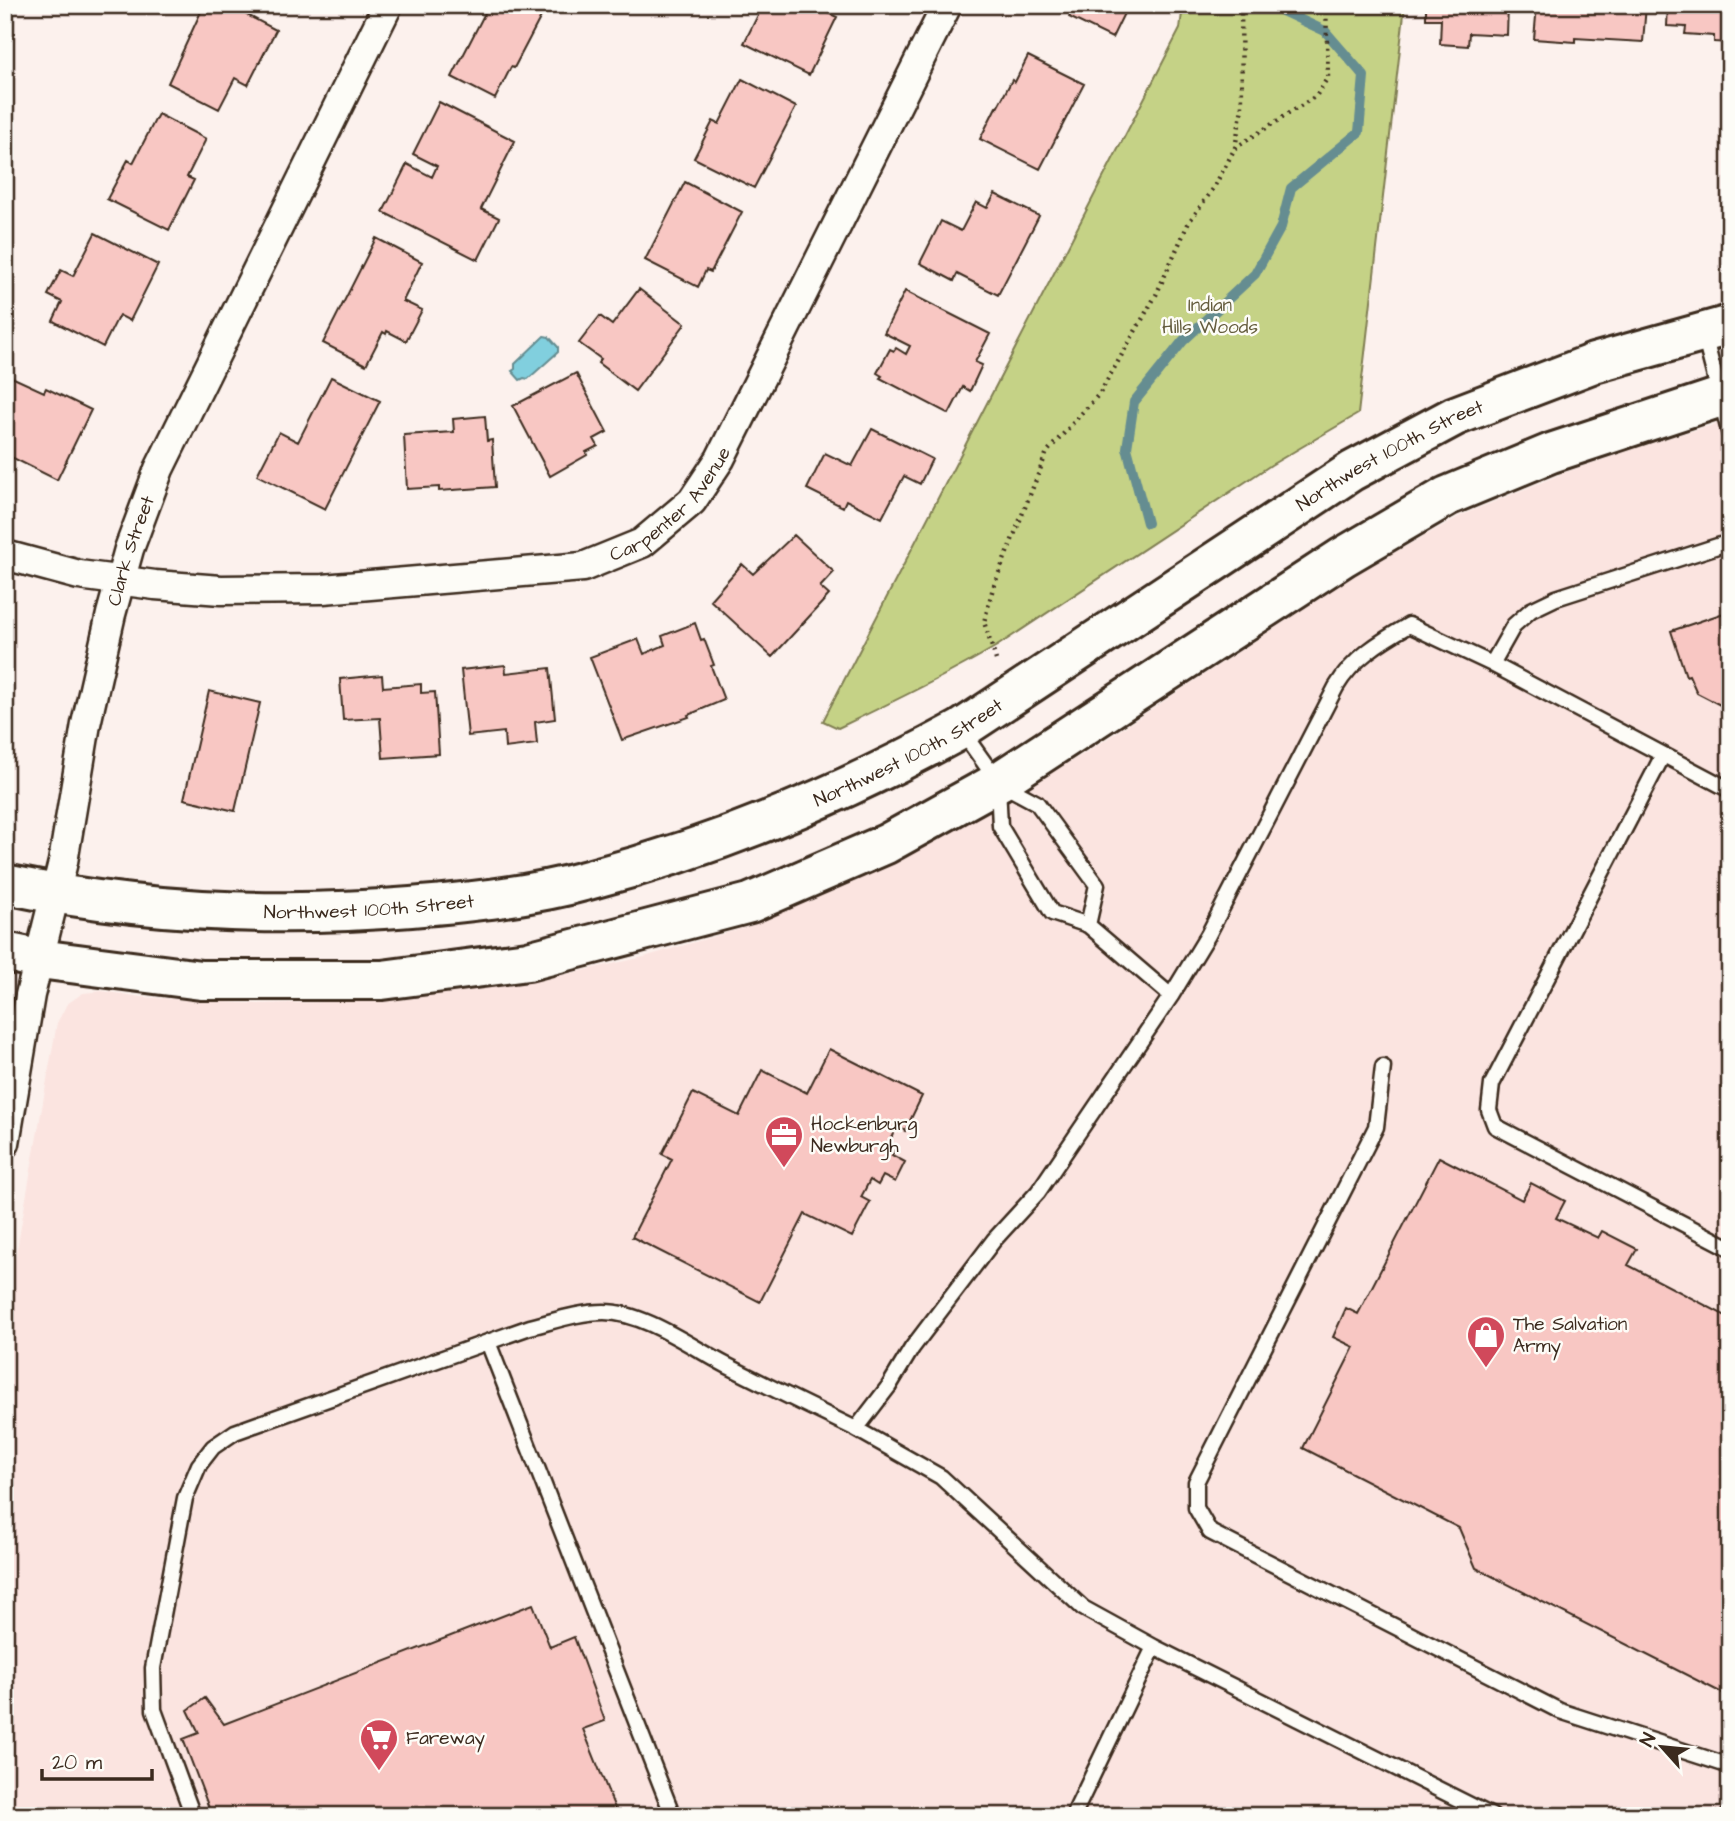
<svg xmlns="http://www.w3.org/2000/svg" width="1735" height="1821" font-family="'Architects Daughter',sans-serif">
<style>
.built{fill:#fbe4e0}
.green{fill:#c5d286;stroke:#807e52;stroke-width:2}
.water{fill:#81cfde;stroke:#658d91;stroke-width:2}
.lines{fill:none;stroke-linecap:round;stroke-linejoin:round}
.stream{stroke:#658d91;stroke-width:10}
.building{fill:#f8c7c3;stroke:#3b2a1e;stroke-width:2}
.lane-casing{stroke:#3b2a1e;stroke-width:19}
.street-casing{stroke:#3b2a1e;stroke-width:33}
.secondary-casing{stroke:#3b2a1e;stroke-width:44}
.path{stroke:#3b2a1e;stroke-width:4.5;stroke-dasharray:2 5;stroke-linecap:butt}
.lane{stroke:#fdfcf7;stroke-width:14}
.street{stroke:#fdfcf7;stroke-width:28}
.secondary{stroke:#fdfcf7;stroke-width:38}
.labels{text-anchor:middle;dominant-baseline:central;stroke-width:5;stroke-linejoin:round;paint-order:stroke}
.park-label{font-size:19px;fill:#645c3d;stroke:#fdfcf7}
.street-label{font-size:19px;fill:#3b2a1e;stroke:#fdfcf7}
.poi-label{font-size:19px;fill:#3b2a1e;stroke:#fdfcf7;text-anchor:start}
</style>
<rect width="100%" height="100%" fill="#fcf1ed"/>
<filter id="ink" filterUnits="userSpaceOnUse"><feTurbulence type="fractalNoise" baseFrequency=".0143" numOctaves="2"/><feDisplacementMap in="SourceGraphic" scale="14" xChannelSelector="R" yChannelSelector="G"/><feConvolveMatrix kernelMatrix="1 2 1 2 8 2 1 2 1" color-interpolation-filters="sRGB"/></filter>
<g filter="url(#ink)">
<path class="built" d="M1730 420V1816H5V1317L57 1023 67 1004 83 993 102 991 141 997 258 1004 385 1000 535 981 644 957 753 925 895 862 1087 752 1356 574 1462 515 1566 472 1664 439Z"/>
<path class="green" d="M1183 5H1405L1358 414 1271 465 997 646C946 676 893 702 838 728L823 721 1180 29Z"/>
<path class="water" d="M544 336 549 337 558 347V352L528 379 524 378 520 380 512 371 515 369V364Z"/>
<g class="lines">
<path class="stream" d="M1147 523 1127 448 1134 402 1183 341 1255 274 1281 227 1291 188 1359 132 1364 76 1325 31 1282 11 1281 5"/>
</g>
<path class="building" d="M204 5H228L276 30 248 85 235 78 219 109 168 83Z
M489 5H547L514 68 511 67 495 99 452 77Z
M763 5H832L828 13 837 17 809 75 744 43Z
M1075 5H1128L1112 38 1069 17Z
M1426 5H1508L1507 35 1469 33 1468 46 1440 44 1441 19H1426Z
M1537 5H1646L1643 42 1575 38V42L1534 39Z
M1668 5H1730V43L1714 42V36L1685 34 1686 27 1667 26Z
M1028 56 1084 84 1040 169 980 139 996 107 997 108 1012 80 1015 82Z
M742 79 796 107 754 188 694 158 713 121 719 124Z
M439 102 515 141 481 209 499 218 478 260 383 212 407 164 432 177 437 166 413 154Z
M158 114 206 139 187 177 194 180 169 230 107 199 128 160 133 163Z
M685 182 742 212 711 272 706 270 698 287 645 260Z
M995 194 1039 216 998 295 957 274 954 281 920 263 941 221 961 231 976 202 987 208Z
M95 233 158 265 130 321 119 315 103 347 53 321 62 302 48 295 61 270 73 276Z
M376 238 422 262 403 301 422 310 406 341 387 331 386 334 383 332 366 365 323 343Z
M639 289 685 324 635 391 598 363 601 359 579 343 600 316 612 325Z
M905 291 990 334 975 362 982 365 970 391 963 387 949 414 880 378 882 376 877 373 890 349 894 351 896 348 906 354 910 346 884 333Z
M576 373 607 432 594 439 598 446 586 452 587 455 550 476 513 406Z
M5 374 44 392 46 388 91 410 57 480 5 454 9 439 5 437Z
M331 377 380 401 325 509 257 475 279 432 298 442Z
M485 416 487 441 492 440 495 487 439 491V487L407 489 404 435 454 432 453 419Z
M872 429 932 459 920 484 904 476 882 518 846 500 843 507 807 489 825 453 852 466Z
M794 535 834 572 820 587 829 595 772 657 710 600 742 564 753 574Z
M1730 611V710L1697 693 1689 675 1686 676 1671 631Z
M695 623 701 640 704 639 714 665 711 666 724 700 688 715 689 717 622 740 590 657 638 639 644 654 665 645 662 636Z
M505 665 506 673 550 668 555 719 535 722 537 744 505 748 504 732 468 736 461 670Z
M382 675 383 687 421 684V693L435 692 439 754 383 758 380 718 343 720 340 679Z
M209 691 260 703 235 811 184 799Z
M829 1049 922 1096 905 1131 897 1126 888 1144 896 1148 892 1155 905 1162 895 1182 883 1176 878 1185 870 1180 861 1197 870 1202 852 1237 805 1214 760 1302 632 1237 672 1159 662 1154 693 1093 739 1116 762 1070 807 1093Z
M1439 1157 1522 1200 1531 1183 1565 1201 1556 1218 1598 1238 1602 1231 1637 1249 1628 1265 1730 1318V1697L1476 1568 1459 1528 1303 1448 1354 1347 1333 1337 1346 1308 1358 1314Z
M533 1604 550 1647 574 1637 605 1721 583 1729 618 1816H212L183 1739 199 1733 188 1710 205 1698 224 1724Z"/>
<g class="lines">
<defs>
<path id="lane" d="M1704 335 1730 435
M1492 664 1514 625 1531 610 1556 598 1730 542
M961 730 998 782 1037 803 1097 885 1088 925
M1663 755 1492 1084 1489 1110 1495 1126 1730 1248
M998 785 1000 826 1052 913 1088 925 1171 996
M1383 1067 1376 1127 1196 1482V1508L1210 1532 1560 1711 1730 1766
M488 1342 673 1816
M193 1816 154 1710 153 1668 185 1498 199 1465 213 1447 235 1432 530 1327C554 1321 579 1312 604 1312 644 1312 691 1347 726 1365 769 1387 813 1408 856 1429
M1073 1816 1154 1647
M1492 1816 1154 1647 1083 1608 941 1477 856 1429 889 1386 912 1348 994 1240 1038 1192 1171 996 1208 935 1336 687C1353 658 1381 641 1409 625L1492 664 1730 790
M1728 1816 1730 1812"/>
<g id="street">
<path id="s1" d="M5 555 79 575 155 585 221 590 323 589 583 567 642 543 692 501 720 459 947 5"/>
<path id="s2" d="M5 1143 30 995 63 862 86 724 111 614 129 549 159 469 388 5"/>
</g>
<g id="secondary">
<path id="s3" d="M5 884C139 912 275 918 411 907 470 902 531 896 588 880 718 846 843 794 960 730L1352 471 1455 416 1594 363 1730 325"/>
<path d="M5 952 39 959 201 980H382L528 961 750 903 886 844 998 782 1343 557 1447 496 1551 453 1730 394"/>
</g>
</defs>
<use href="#lane" class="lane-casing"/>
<use href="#street" class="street-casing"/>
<use href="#secondary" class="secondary-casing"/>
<path class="path" d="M1235 148 1316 96 1328 77 1326 5
M996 660 984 622 993 588 1047 452 1100 393 1156 295 1189 222 1213 189 1235 148 1242 108 1241 5"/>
<use href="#lane" class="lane"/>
<use href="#street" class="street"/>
<use href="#secondary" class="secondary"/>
</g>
</g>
<defs>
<symbol id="office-pin" viewBox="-11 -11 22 30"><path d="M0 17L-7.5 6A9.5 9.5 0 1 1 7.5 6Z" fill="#d1495b" stroke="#fdfcf7"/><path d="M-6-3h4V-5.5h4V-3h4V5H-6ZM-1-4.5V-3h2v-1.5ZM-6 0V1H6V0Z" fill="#fff"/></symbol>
<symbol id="shop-pin" viewBox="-11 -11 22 30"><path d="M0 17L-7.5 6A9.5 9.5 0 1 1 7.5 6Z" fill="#d1495b" stroke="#fdfcf7"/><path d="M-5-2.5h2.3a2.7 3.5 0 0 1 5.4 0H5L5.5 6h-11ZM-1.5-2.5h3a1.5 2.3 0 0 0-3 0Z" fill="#fff"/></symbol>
<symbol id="supermarket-pin" viewBox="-11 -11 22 30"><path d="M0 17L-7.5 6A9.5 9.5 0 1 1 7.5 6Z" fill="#d1495b" stroke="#fdfcf7"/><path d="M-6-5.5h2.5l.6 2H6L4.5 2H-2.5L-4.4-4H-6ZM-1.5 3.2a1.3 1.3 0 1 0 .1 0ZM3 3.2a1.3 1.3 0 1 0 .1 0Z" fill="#fff"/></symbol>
</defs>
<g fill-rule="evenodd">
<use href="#office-pin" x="762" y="1113" width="44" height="60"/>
<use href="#shop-pin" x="1464" y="1313" width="44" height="60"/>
<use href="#supermarket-pin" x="357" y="1716" width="44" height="60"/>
</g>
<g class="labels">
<g class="park-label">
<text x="1210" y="305">Indian<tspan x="1210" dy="22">Hills Woods</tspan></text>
</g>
<g class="street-label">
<text stroke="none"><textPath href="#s3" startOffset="1500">Northwest 100th Street</textPath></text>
<text stroke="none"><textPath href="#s1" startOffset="693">Carpenter Avenue</textPath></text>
<text stroke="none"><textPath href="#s2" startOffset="606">Clark Street</textPath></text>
<text stroke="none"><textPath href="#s3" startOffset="933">Northwest 100th Street</textPath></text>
<text stroke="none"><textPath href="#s3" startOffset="366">Northwest 100th Street</textPath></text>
</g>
<g class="poi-label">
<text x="811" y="1124">Hockenburg<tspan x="811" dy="22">Newburgh</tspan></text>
<text x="1513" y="1324">The Salvation<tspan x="1513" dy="22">Army</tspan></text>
<text x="406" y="1738">Fareway</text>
</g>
</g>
<rect width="1735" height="1821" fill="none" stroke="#fdfcf7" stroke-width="28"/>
<rect x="14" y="14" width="1707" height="1793" fill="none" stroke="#3b2a1e" stroke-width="2.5" filter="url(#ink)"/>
<g transform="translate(1662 1747) rotate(297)" stroke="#fdfcf7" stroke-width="5" paint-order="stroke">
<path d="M0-5L12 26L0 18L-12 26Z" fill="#3b2a1e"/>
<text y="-10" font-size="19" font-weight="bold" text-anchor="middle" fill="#3b2a1e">N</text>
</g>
<path d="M42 1769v10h110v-10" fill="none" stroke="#3b2a1e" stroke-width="3.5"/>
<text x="52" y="1769" font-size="21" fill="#3b2a1e" stroke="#fdfcf7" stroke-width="5" paint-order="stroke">20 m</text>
</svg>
